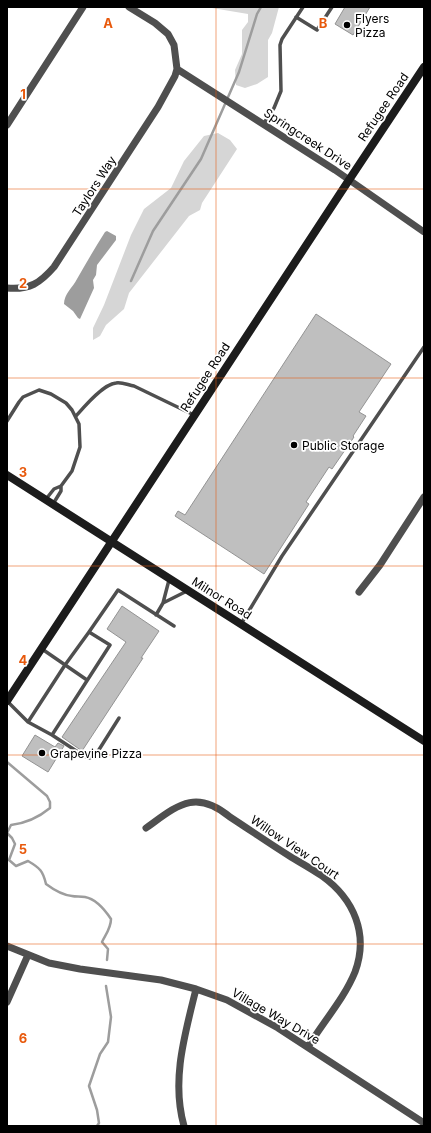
<svg xmlns="http://www.w3.org/2000/svg" width="431" height="1133" font-family="Inter,sans-serif">
<style>
.green{fill:#d6d6d6}
.water{fill:#9d9d9d}
.lines{fill:none;stroke-linecap:round;stroke-linejoin:round}
.stream{stroke:#9d9d9d;stroke-width:2.5}
.building{fill:#bfbfbf;stroke:#939393}
.lane{stroke:#4f4f4f;stroke-width:3.5}
.street{stroke:#4f4f4f;stroke-width:7}
.secondary{stroke:#1c1c1c;stroke-width:8}
.grid{fill:none;stroke:#e8590c;stroke-width:1;stroke-opacity:0.55}
.poi-dot{fill:#000;stroke:#fff;stroke-width:1.5}
.labels{text-anchor:middle;dominant-baseline:central;stroke-width:3.5;stroke-linejoin:round;paint-order:stroke}
.poi-label{font-size:12px;fill:#000;stroke:#fff;text-anchor:start}
.street-label{font-size:12px;fill:#000;stroke:#fff}
.grid-label{font-size:13px;text-anchor:middle;font-weight:bold;fill:#e8590c;stroke:#fff;stroke-width:3.5;stroke-linejoin:round;paint-order:stroke}
</style>
<rect width="100%" height="100%" fill="#fff"/>
<path class="green" d="M206 7H279L272 33 268 40V77L257 84 245 88 236 85 235 70 242 54V30L248 22V14Z
M218 133 230 140 237 149 202 203 200 210 189 216 129 293 124 309 106 325 100 336 93 340V328L104 305 131 235 144 209 171 188 184 161 204 136Z"/>
<path class="water" d="M107 231 116 236V240L97 265 96 275 93 280 94 288 80 319 78 318 73 311 64 304C64 294 73 287 77 279 86 263 95 248 105 232Z"/>
<g class="lines">
<path class="stream" d="M131 281 153 231 201 159 239 72 257 14 261 7
M7 762 47 796 50 802V808C38 818 27 823 11 825L7 833 12 838 15 844 9 860 16 866 28 861C40 868 43 871 46 884 54 890 62 895 72 896 76 897 80 896 85 897 96 899 105 910 111 919 111 928 106 934 102 942L108 949 107 960
M97 1126 99 1123 97 1110 89 1086 100 1054 108 1042 111 1017 106 986"/>
</g>
<path class="building" d="M345 7H370L353 35 335 24Z
M316 314 391 364 359 412 366 416 353 436 354 437 332 469 329 467 306 502 309 504 264 574 175 516 178 511 185 515Z
M122 606 159 631 141 658H143L82 751 62 737 126 642 107 629Z
M35 735 55 747 58 743 64 746 48 772 22 756Z"/>
<g class="lines">
<path class="lane" d="M296 17 317 30 332 7
M264 123 274 108 281 91 280 45 282 39 303 7
M76 416C84 407 103 384 116 383 122 382 128 385 134 386L194 415
M7 421 19 402 23 397 39 390 51 394 66 403 72 410 79 424 80 447 72 471 61 486V491L53 504
M46 499 54 489 61 486
M163 603 187 591
M156 615 163 603 169 580
M241 624 282 556 424 347
M42 649 87 680
M7 701 28 722 52 735 110 645 89 632 118 590 174 626
M28 722 65 665 89 632
M52 735 84 756 90 758 95 756 119 718"/>
<path class="street" d="M177 69 335 170 424 232
M7 125 83 7
M7 288C30 290 40 283 54 267L158 107 175 76 177 69 174 45 168 34 155 23 129 7
M359 592 380 565 424 497
M146 828C177 806 195 788 230 817 250 830 270 844 291 857 301 863 312 869 322 876 354 899 369 934 355 972 344 999 323 1022 308 1047
M7 946 49 963 80 969 161 980 196 989 227 1000 278 1028 424 1123
M7 1002 28 955
M184 1126C171 1080 185 1034 196 989"/>
<path class="secondary" d="M7 475 424 741
M7 701 349 180 424 67"/>
</g>
<path class="grid" d="M216 7V1126M7 189H424M7 378H424M7 566H424M7 755H424M7 944H424"/>
<g class="poi-dot">
<circle cx="347" cy="25" r="4"/>
<circle cx="294" cy="445" r="4"/>
<circle cx="42" cy="753" r="4"/>
</g>
<g class="labels">
<g class="poi-label">
<text x="355" y="18">Flyers<tspan x="355" dy="14">Pizza</tspan></text>
<text x="302" y="445">Public Storage</text>
<text x="50" y="753">Grapevine Pizza</text>
</g>
<g class="street-label">
<text transform="translate(383 107) rotate(-56)">Refugee Road</text>
<text transform="translate(308 139) rotate(33)">Springcreek Drive</text>
<text transform="translate(94 186) rotate(-57)">Taylors Way</text>
<text transform="translate(205 377) rotate(-57)">Refugee Road</text>
<text transform="translate(222 598) rotate(32)">Milnor Road</text>
<text transform="translate(295 847) rotate(34)">Willow View Court</text>
<text transform="translate(276 1016) rotate(30)">Village Way Drive</text>
</g>
</g>
<g class="grid-label">
<text x="108" y="28">A</text>
<text x="323" y="28">B</text>
<text x="23" y="99">1</text>
<text x="23" y="288">2</text>
<text x="23" y="477">3</text>
<text x="23" y="665">4</text>
<text x="23" y="854">5</text>
<text x="23" y="1043">6</text>
</g>
<rect width="431" height="1133" fill="none" stroke="#000000" stroke-width="16"/>
</svg>
